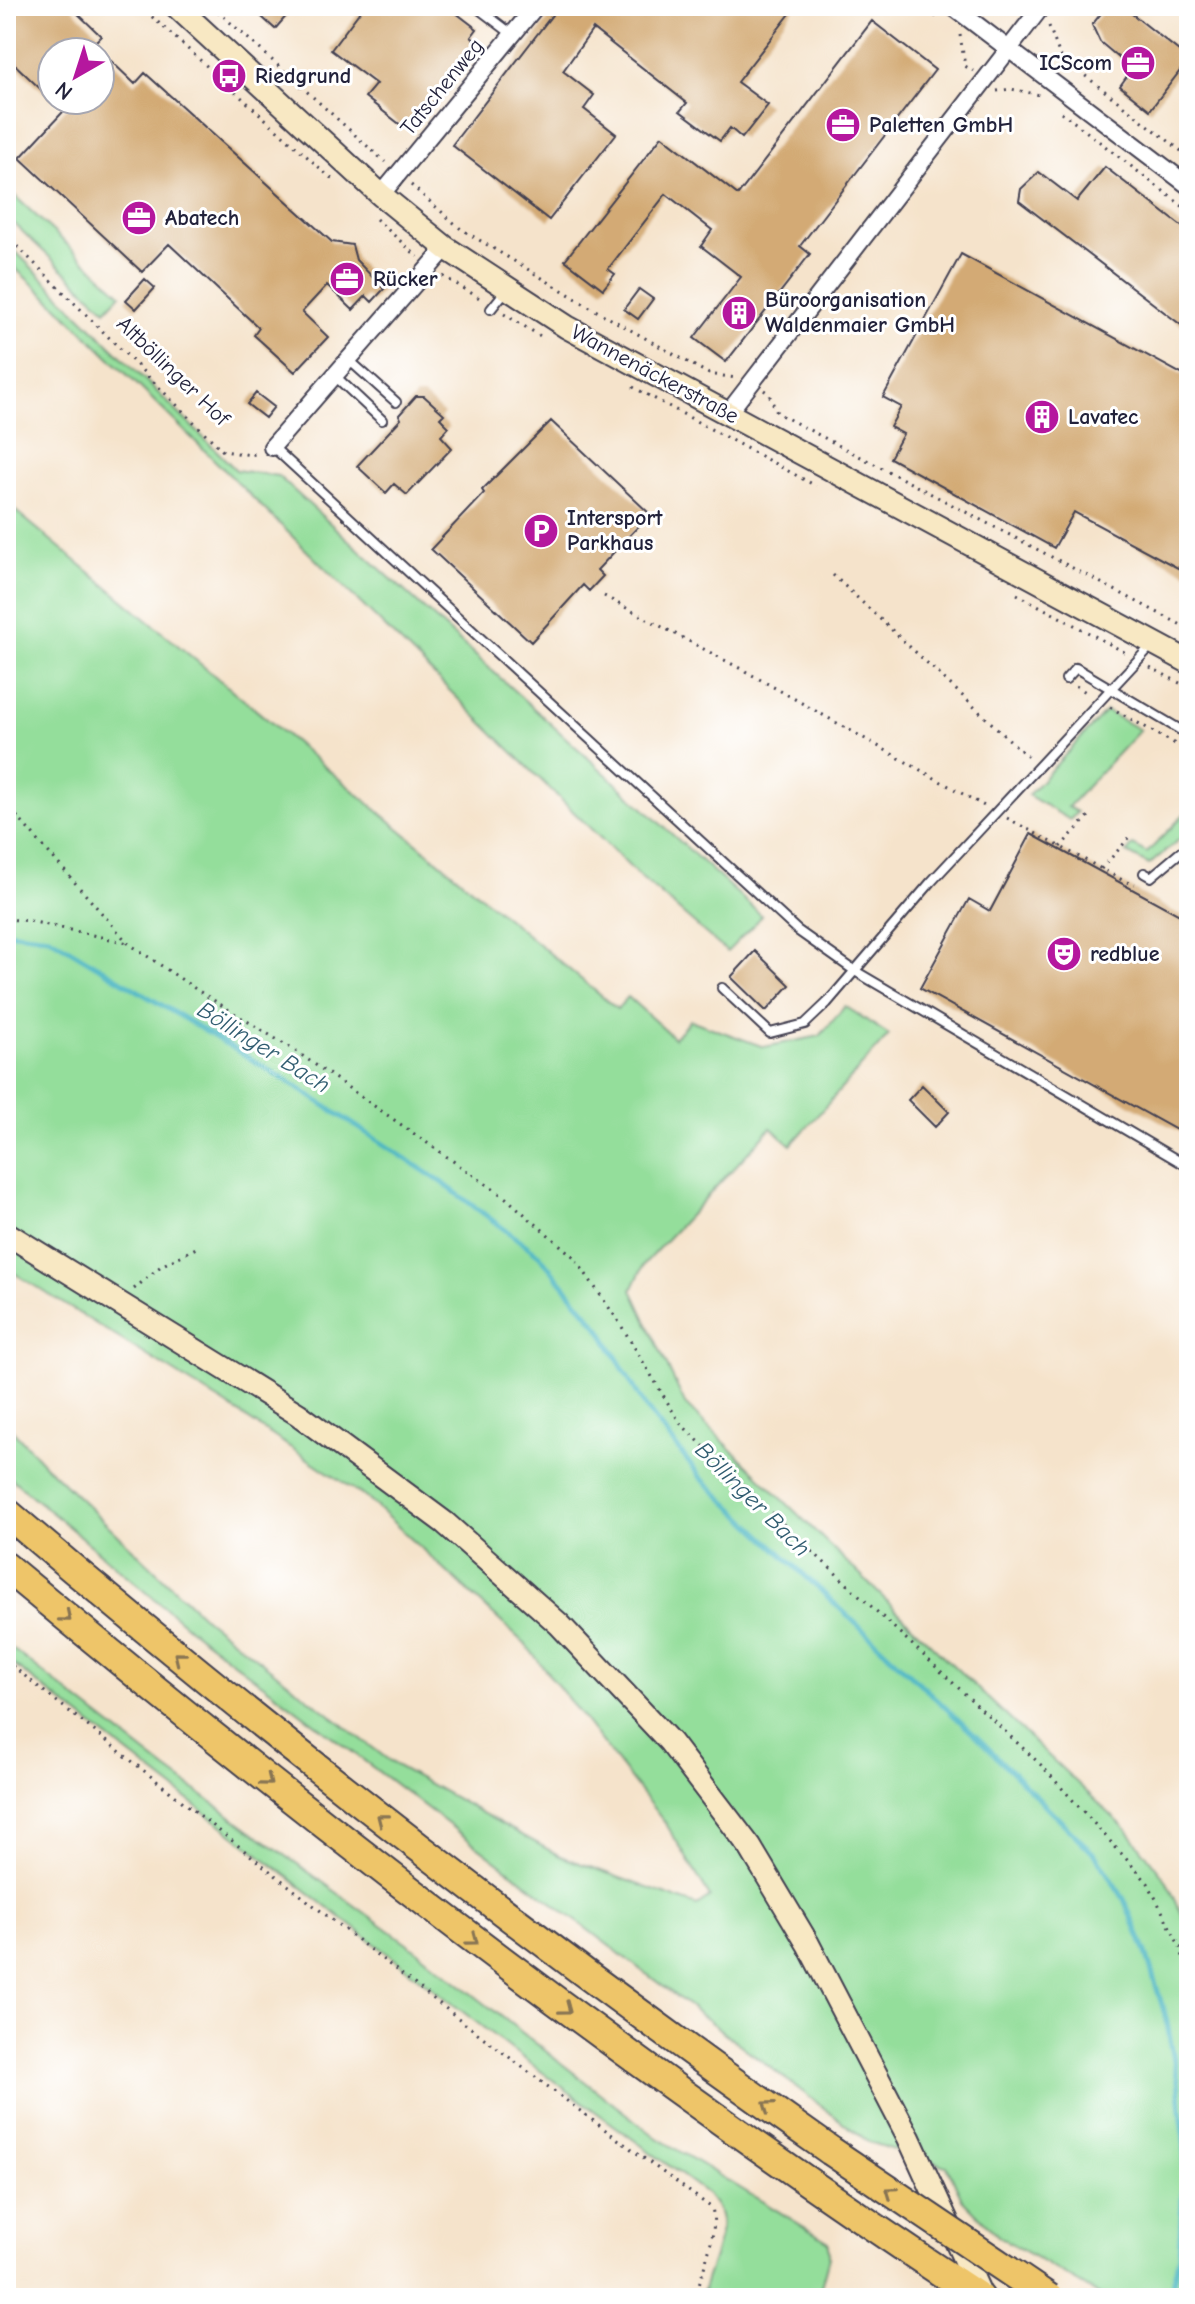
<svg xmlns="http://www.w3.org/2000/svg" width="1195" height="2304" font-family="'Comic Neue',sans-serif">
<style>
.green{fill:#94de9b;stroke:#5b806b;stroke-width:2}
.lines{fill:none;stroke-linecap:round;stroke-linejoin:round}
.stream{stroke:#48b5c3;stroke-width:5}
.building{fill:#d3aa74}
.lane-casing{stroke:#423f51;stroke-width:12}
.street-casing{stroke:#423f51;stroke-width:20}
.secondary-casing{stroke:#423f51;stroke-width:26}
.highway-casing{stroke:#423f51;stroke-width:32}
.path{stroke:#423f51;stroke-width:3;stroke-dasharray:2 6;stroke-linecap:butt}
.lane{stroke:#fff;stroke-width:8}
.street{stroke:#fff;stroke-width:16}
.secondary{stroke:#f8e8c3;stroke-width:22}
.highway{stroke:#eec569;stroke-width:28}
.highway-bridge-casing{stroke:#423f51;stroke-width:32;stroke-linecap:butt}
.highway-bridge{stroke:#eec569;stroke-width:28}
.oneway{stroke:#887452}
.labels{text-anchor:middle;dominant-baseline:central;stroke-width:6;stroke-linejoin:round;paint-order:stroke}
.poi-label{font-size:22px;font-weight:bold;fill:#22223b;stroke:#fff;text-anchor:start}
.street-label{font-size:22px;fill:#22223b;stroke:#fff}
.water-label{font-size:24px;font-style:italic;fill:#315d71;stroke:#fff}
</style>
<rect width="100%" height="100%" fill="#fff"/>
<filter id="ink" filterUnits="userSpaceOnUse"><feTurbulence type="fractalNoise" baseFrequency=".0125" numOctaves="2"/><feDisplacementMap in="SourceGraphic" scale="16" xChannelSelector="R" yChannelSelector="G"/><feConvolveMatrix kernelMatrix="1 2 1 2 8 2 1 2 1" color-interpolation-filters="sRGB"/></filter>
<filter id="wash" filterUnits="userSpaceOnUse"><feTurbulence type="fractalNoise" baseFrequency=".006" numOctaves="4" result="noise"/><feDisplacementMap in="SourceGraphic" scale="32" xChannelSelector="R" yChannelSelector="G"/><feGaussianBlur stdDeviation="1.8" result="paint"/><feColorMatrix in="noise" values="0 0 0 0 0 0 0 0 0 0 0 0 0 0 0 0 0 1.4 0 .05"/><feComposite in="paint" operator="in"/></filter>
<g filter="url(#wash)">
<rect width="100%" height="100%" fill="#f5e3cb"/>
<path class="green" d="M6 188 121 294 106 310 6 216Z
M6 242 236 470 278 476 762 916 727 952 637 874 58 307 6 260Z
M6 503 617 1009 628 997 674 1038 690 1020 764 1047 820 1036 845 1006 889 1035 791 1145 771 1128 644 1264 632 1290 685 1404 939 1652 1127 1830 1166 1880 1189 1929V2298H1105L998 2236 962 2199 947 2166 869 2142 195 1633 6 1474V1423L46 1466 206 1619 395 1765 560 1856 697 1906 710 1897 668 1827 526 1645 368 1499 225 1404 6 1268Z
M1106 711 1140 730 1068 807 1077 812 1070 820 1028 795Z
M1189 809V831L1149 865 1127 853 1133 845 1147 853Z
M6 1644 166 1769 411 1946 656 2137 829 2242V2257L818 2298H701C705 2274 729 2232 718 2210 716 2204 710 2199 707 2194L515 2052 6 1659Z"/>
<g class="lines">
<path class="stream" d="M6 932 49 937 289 1082 444 1184 539 1255 600 1329 646 1408 701 1478 980 1740 1096 1856 1124 1899 1146 1953 1166 2018 1178 2081 1185 2149 1179 2256 1169 2298"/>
</g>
<g id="blocks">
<path class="building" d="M6 6H70L101 36 93 44 101 52H52V100L6 56Z
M250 6H295L275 29Z
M364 6H447L477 29 471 37 480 44 414 126 406 120 402 126 365 97 376 84 331 50Z
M559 6H796L737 82 768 105 742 138 730 128 720 141 680 111 687 103 593 29 563 71 594 95 584 109 616 134 549 220 452 145Z
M1107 6H1122L1189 59 1150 110 1120 86 1132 69 1100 42 1092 25Z
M872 21 935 70 800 246 810 254 726 362 694 338 741 277 701 246 712 230 666 194 608 269 615 274 603 289 565 260 662 136 738 195Z
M111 61 135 84 145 73 332 242 352 245 356 260 384 289 372 302 366 296 353 310 327 285 302 312 328 337 295 372 254 335 259 328 169 244 142 272 20 158 74 100H100V73Z
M1105 167 1189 232V331L1019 201 1021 189 1039 172 1077 201Z
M961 254 1189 378V574L1074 512 1054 548 890 458 903 434 890 427 901 407 883 397Z
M145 279 155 288 136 309 126 300Z
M639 289 653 299 638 319 624 309Z
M256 393 274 407 265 418 247 404Z
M416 396H424L444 414 440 418 449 427 441 436 452 448 407 495 394 484 386 493 357 466 401 419 399 415Z
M551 421 650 514 597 570 603 576 589 591 583 585 531 642 431 549 484 493 482 490Z
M1031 834 1189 920V1137L920 988 969 899 990 911Z
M755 951 790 985 766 1011 731 977Z
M922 1085 949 1112 935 1127 908 1100Z"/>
</g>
</g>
<g filter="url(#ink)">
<use href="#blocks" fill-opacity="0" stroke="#423f51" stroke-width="2"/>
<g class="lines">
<defs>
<path id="lane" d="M475 6 512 34
M491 309 507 289
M349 360 396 402
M335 376 382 420
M273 447 797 930 855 971 1189 1167
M1066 679 1076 668 1189 735
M1144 873 1151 877 1189 845
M722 988 770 1033 805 1024 827 1003 931 882 1151 646"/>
<path id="street" d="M952 6 1189 186
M381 195 536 6
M728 413 1042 6
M272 447 446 248"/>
<path id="secondary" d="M176 6 381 195 446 248 567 327 1189 662
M6 1233 298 1414 445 1523 559 1624 670 1742 750 1847 808 1944 909 2138 982 2298"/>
<path id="highway" d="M6 1512C271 1738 546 1951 831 2151
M6 1567C318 1827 640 2074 980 2298"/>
</defs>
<use href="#lane" class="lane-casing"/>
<use href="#street" class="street-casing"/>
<use href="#secondary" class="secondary-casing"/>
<use href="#highway" class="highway-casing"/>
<path class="path" d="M140 6 332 179
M212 6 385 162
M922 6 938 18
M988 6 994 10 1015 6
M1049 26 1060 56 1189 157
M960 35 965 66 973 71
M997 91 1011 89 1040 95
M1061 112 1189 211
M411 185 461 229 595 310 709 374 736 378
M376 219 418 257
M6 235 223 451 251 455 258 453
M443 276 481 299
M504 314 542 337
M633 387 816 486
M764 390 769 394 777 413 1189 629
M833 575 1030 759
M1017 594 1126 653
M604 596 745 671 986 807
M1150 667 1189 688
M1076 686 1089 694
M1110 707 1189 752
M6 804 128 943 197 990 297 1052 506 1198 574 1257 619 1322 680 1423 783 1524 1041 1765 1148 1883 1180 1947 1189 1976
M1007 818 1126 882 1135 884
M1060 847 1091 814
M1101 869 1130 837
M6 919 30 921 128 943
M134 1289 161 1266 196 1248
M6 1661C239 1846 471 2034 712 2208 719 2236 701 2269 696 2298"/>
<use href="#lane" class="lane"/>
<use href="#street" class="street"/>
<use href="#secondary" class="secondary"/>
<use href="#highway" class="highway"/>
<defs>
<path id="highway-bridge" d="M831 2151 1049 2298"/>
</defs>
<use href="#highway-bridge" class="highway-bridge-casing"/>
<use href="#highway-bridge" class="highway-bridge"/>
</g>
<defs><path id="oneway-chevron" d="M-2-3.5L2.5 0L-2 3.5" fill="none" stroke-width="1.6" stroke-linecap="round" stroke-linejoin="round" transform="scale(2)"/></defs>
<g class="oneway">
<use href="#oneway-chevron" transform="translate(66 1617) rotate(40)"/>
<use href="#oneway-chevron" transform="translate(179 1657) rotate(-141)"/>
<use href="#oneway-chevron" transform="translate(267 1781) rotate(39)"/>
<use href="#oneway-chevron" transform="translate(382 1819) rotate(-142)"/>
<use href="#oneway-chevron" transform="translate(473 1940) rotate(37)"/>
<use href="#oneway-chevron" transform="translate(566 2009) rotate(37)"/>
<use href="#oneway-chevron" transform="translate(768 2106) rotate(-145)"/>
<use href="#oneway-chevron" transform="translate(891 2192) rotate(-145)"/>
</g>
</g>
<defs>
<symbol id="office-disc" viewBox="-11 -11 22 22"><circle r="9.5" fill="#b5179e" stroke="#fff"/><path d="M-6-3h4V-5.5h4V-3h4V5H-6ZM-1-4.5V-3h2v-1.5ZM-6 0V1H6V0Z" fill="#fff"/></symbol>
<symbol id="bus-disc" viewBox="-11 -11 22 22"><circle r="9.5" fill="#b5179e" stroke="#fff"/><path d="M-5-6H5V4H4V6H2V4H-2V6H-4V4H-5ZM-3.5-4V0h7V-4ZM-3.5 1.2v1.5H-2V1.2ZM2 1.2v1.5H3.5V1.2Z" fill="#fff"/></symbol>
<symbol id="building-disc" viewBox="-11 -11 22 22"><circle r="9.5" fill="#b5179e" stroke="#fff"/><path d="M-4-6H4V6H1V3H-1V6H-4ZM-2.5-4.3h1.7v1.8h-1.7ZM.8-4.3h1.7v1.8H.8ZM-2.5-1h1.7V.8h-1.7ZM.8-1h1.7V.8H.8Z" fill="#fff"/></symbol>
<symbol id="parking-disc" viewBox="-11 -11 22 22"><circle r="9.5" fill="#b5179e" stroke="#fff"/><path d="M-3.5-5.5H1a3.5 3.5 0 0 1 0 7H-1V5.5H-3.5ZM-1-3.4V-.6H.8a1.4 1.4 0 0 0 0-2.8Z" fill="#fff"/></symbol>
<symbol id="theatre-disc" viewBox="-11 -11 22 22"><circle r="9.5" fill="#b5179e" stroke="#fff"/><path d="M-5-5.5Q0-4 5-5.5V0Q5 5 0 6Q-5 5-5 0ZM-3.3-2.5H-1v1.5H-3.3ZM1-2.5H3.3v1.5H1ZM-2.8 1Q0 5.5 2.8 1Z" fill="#fff"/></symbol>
</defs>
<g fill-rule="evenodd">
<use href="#office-disc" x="1118" y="43" width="40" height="40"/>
<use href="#bus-disc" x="209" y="56" width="40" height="40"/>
<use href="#office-disc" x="823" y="105" width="40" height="40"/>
<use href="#office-disc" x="119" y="198" width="40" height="40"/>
<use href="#office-disc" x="327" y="259" width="40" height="40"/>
<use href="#building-disc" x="719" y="293" width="40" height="40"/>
<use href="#building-disc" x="1022" y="397" width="40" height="40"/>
<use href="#parking-disc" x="521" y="511" width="40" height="40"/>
<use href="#theatre-disc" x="1044" y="934" width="40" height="40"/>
</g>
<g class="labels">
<g class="poi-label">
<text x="1112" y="63" text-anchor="end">ICScom</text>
<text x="255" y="76">Riedgrund</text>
<text x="869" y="125">Paletten GmbH</text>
<text x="165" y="218">Abatech</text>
<text x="373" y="279">Rücker</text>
<text x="765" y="300">Büroorganisation<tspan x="765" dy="25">Waldenmaier GmbH</tspan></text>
<text x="1068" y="417">Lavatec</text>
<text x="567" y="518">Intersport<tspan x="567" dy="25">Parkhaus</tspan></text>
<text x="1090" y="954">redblue</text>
</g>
<g class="street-label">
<text transform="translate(442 87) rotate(-51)">Tatschenweg</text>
<text transform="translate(173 371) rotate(44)">Altböllinger Hof</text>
<text transform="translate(655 374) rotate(28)">Wannenäckerstraße</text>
</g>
<g class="water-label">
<text transform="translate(264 1047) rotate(32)">Böllinger Bach</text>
<text transform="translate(753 1499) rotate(45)">Böllinger Bach</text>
</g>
</g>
<rect width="1195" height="2304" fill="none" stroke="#fff" stroke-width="32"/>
<g transform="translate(76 76) rotate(219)"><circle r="38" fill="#ffffff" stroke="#a7a7b1" stroke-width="2"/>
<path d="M0-6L14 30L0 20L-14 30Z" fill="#b5179e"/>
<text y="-12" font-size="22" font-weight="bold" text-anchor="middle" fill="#22223b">N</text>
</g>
</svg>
